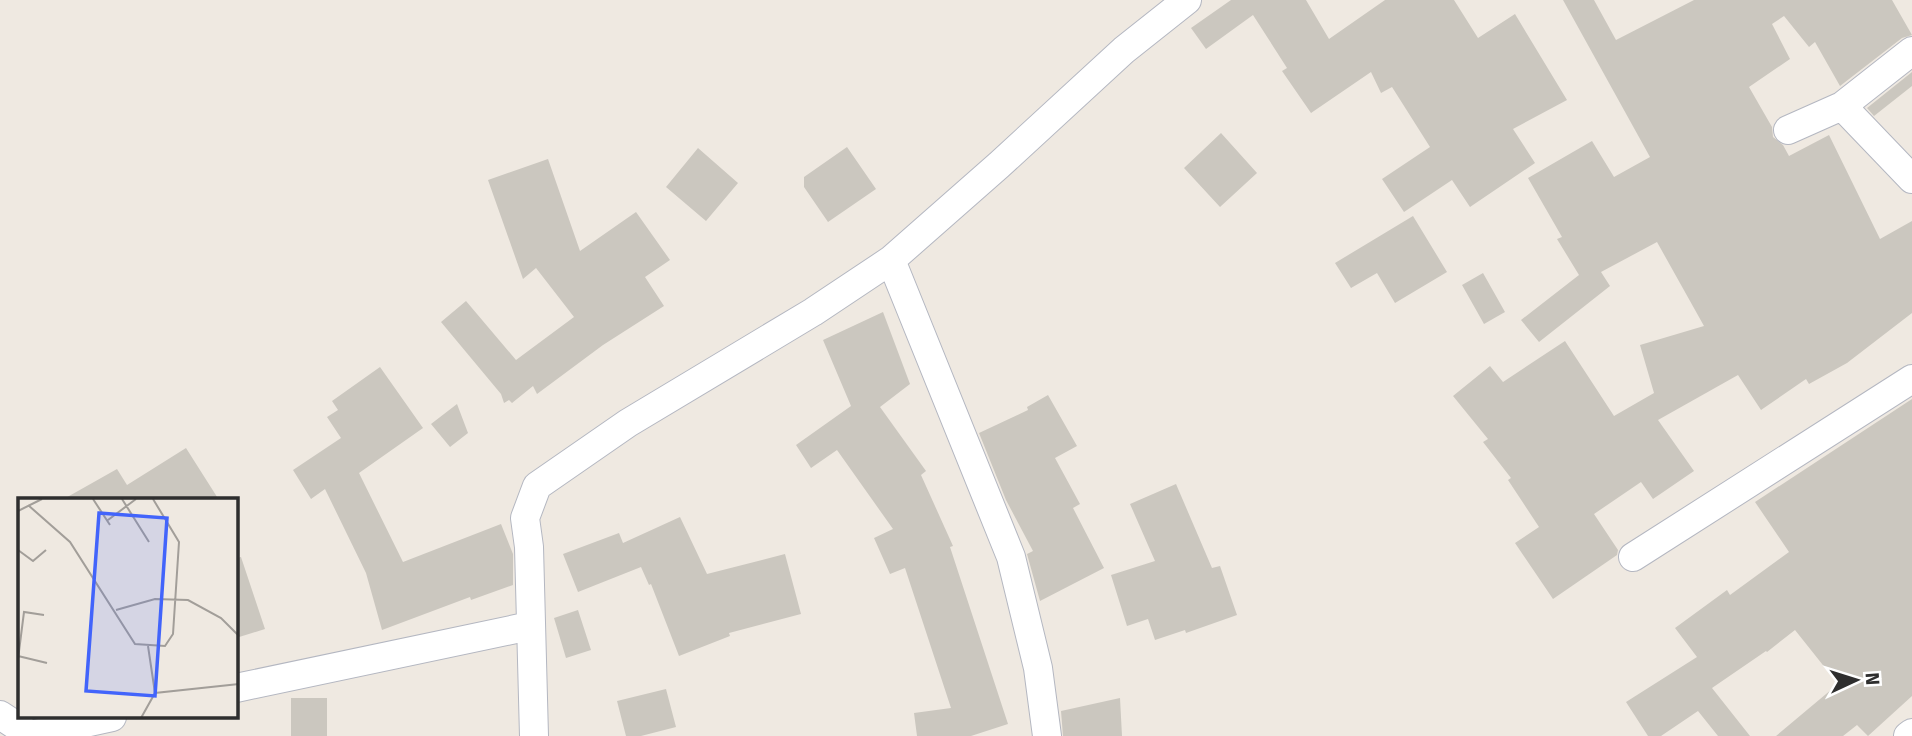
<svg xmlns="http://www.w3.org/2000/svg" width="1912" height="736" font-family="'Fira Sans',sans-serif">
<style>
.building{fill:#cbc7bf}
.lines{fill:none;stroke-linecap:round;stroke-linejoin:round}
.street-casing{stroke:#b4b7c1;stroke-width:30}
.street{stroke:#fff;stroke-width:28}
.inset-road{fill:none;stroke:#a29e99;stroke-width:2}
.view{fill:#4264fb;fill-opacity:0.15;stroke:#4264fb;stroke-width:3.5}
.inset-edge{fill:none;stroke:#2e2e2e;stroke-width:3.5}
</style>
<rect width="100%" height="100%" fill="#efe9e1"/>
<path class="building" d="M1231 0H1306L1329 39 1385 0H1454L1478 38 1515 14 1567 100 1513 129 1535 163 1470 207 1452 180 1404 212 1382 179 1430 147 1392 87 1381 93 1371 72 1311 113 1282 71 1287 68 1253 15 1206 49 1191 28Z
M1563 0H1594L1616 40 1694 0H1892L1912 35 1902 38 1840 86 1815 42 1809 47 1784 16 1772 24 1790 59 1749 87 1772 127 1773 137 1783 145 1789 156 1829 135 1880 239 1912 221V313L1847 363 1809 384 1806 379 1761 410 1738 375 1658 420 1694 471 1653 499 1641 482 1594 514 1618 550 1617 555 1553 599 1515 543 1539 527 1508 480 1511 478 1483 442 1488 439 1453 396 1490 366 1503 382 1565 341 1614 416 1654 393 1640 345 1704 326 1657 242 1601 272 1610 286 1539 342 1521 320 1579 275 1557 239 1562 237 1528 178 1592 141 1614 177 1650 157Z
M1912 72V86L1874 116 1867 108Z
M1221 133 1257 173 1220 207 1184 168Z
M847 147 876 189 828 222 804 187V177Z
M698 148 738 183 706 221 666 187Z
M548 159 580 251 636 212 670 260 645 277 664 306 603 345 537 394 533 386 512 403 509 400 504 403 501 394 441 322 466 301 516 360 574 317 536 268 523 279 488 180Z
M1413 216 1447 272 1395 303 1377 273 1351 288 1335 263Z
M1483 273 1505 312 1484 324 1462 285Z
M883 312 910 384 880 407 926 471 921 475 953 546 950 547 1008 724 971 736H917L914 713 951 708 905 568 890 574 874 538 893 529 837 450 811 468 796 445 851 406 823 340Z
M380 367 423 428 359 473 403 562 501 524 513 554V585L471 600 470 597 382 630 366 573 325 489 311 499 293 470 341 438 327 417 338 410 332 401Z
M1048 395 1077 446 1055 458 1080 504 1073 508 1104 568 1040 601 1027 554 1033 551 1006 500 979 433 1028 410 1027 407Z
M1912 399V696L1868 736 1857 725 1843 736H1776L1838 684 1795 630 1767 652 1766 651 1712 688 1750 736H1718L1698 711 1661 736H1648L1626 702 1697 657 1675 628 1727 590 1730 595 1789 552 1755 502Z
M457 404 468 433 450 447 431 424Z
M186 448 219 500H62L117 469 127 485Z
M1176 484 1212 568 1220 566 1237 615 1186 633 1185 630 1155 640 1148 619 1127 626 1111 575 1155 561 1130 504Z
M680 517 707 574 785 554 801 614 729 633 730 636 679 656 651 584 649 585 641 567 578 592 563 554 619 533 623 543Z
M241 557 265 629 236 638V558Z
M578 610 591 650 566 658 554 618Z
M666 689 676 727 641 736H626L617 701Z
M291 698H327V736H291Z
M1120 698 1122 736H1063L1061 711Z"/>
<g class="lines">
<defs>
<path id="street" d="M1842 106 1912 179
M1788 130 1842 106 1912 51
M891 260 1011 557 1038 668 1047 736
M1633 557 1912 379
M236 688 530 626
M0 715 32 736
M31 735 112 717
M534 736 529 547 525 518 537 486 628 423 813 312 891 260 999 165 1124 50 1187 0
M1908 736 1912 733"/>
</defs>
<use href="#street" class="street-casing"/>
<use href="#street" class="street"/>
</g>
<g transform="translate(18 498)">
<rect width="220" height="220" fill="#efe9e1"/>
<path class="inset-road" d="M75 1 92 27M104 1 131 44M10 7 52 44 117 146 147 148 155 136 161 44 135 1M0 13 24 1M90 22 118 1M0 52 15 63 28 52M98 112 137 101 170 102 203 120 221 138M130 148 137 195M0 158 29 165M0 161 6 114 26 117M123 220 137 195 221 186"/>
<path class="view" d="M81 15 149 20 137 198 68 193Z"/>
<rect width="220" height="220" class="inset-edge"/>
</g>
<g transform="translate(1856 680) rotate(86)" stroke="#ffffff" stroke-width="5" paint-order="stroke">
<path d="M0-5L12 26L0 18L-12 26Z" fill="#2e2e2e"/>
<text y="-10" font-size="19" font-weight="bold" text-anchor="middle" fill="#2e2e2e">N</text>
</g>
</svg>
